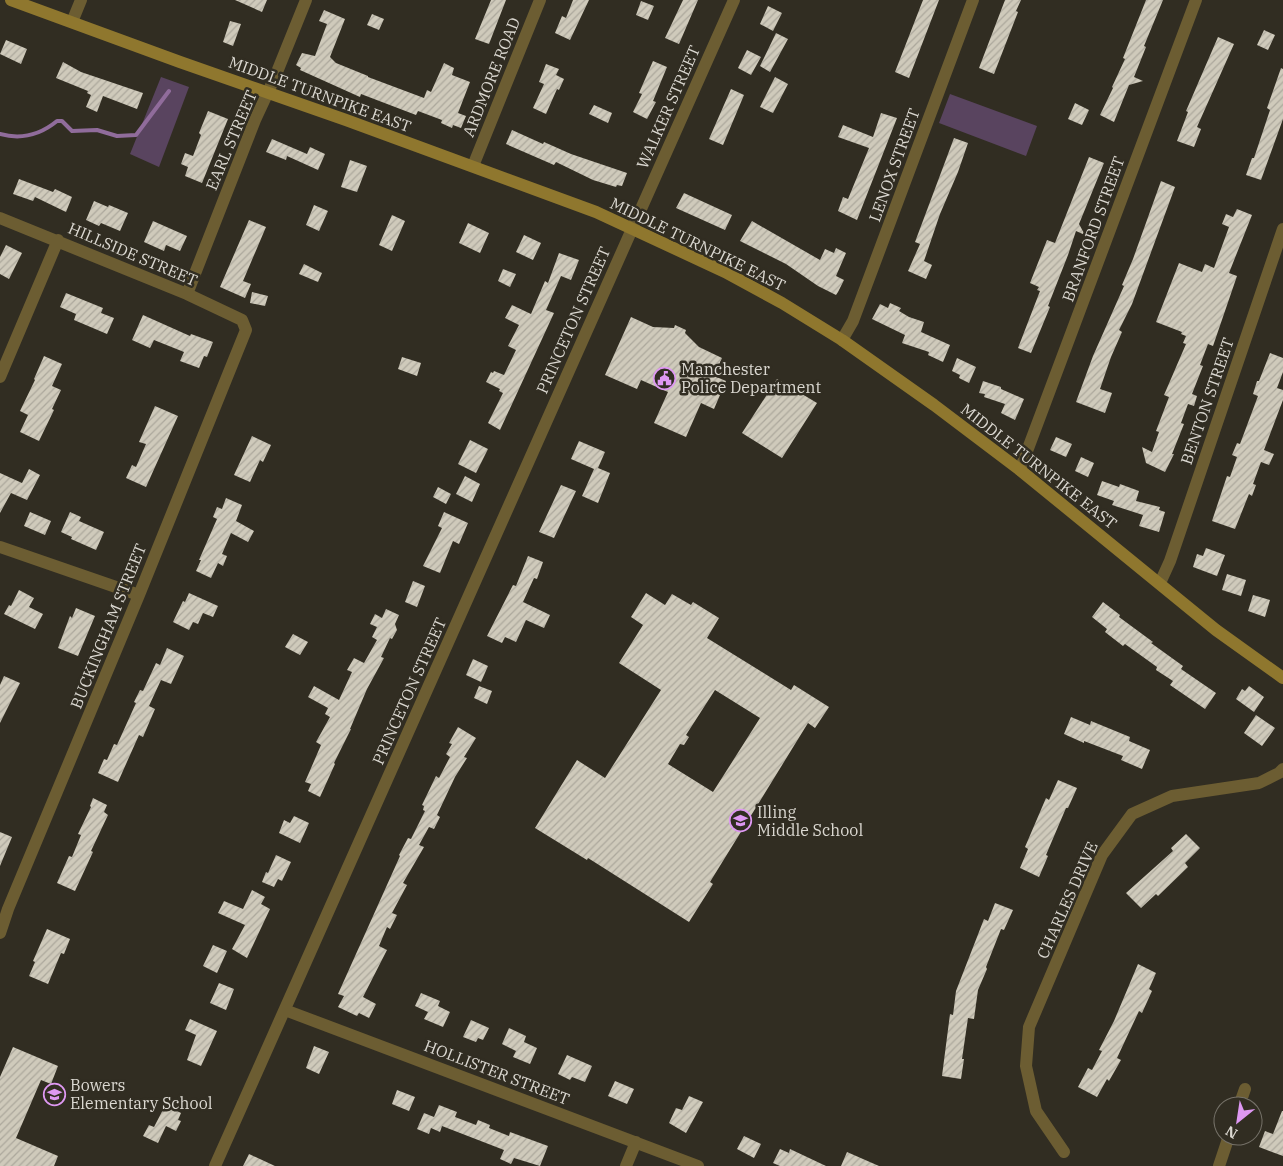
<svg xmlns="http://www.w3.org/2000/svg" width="1283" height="1166" font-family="'IBM Plex Serif',serif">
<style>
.green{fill:#59445f}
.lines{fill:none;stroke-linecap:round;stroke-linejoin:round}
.stream{stroke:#906c9b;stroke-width:4}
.building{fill:url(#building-hatch);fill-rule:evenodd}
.street{stroke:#6c5d32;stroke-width:12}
.secondary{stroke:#8f772e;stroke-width:12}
.labels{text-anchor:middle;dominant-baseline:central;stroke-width:5;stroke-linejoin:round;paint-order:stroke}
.street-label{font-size:16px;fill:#dbd8d1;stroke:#312d22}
.poi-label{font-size:16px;fill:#dbd8d1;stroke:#312d22;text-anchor:start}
</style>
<defs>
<pattern id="building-hatch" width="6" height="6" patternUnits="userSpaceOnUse" patternTransform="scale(1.25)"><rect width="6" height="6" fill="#cfcabb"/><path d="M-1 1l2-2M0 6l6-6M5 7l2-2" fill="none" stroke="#aca89c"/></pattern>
</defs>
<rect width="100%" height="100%" fill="#312d22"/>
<path class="green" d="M161 77 189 87 159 167 130 154Z
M950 94 1037 126 1026 156 939 123Z"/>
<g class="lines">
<path class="stream" d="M0 134C22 140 40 135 57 121H62L72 131 97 130 117 136 136 135 169 91"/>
</g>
<path class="building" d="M235 0H267L262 12Z
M491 0H506L489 44 475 39Z
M573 0H589L570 40 555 33 562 16 566 18Z
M683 0H698L679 44 665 38Z
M923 0H939L909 78 895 72Z
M1005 0H1021L1016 11 1018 12 994 74 979 68Z
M1146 0H1163L1144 46 1146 47 1134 77 1143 81 1129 85 1114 122 1100 115 1113 88 1112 87 1125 59 1123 58Z
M641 1 654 6 648 20 636 15Z
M768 6 782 13 773 31 760 24Z
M324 10 345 19 330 57 336 63 368 76V77L424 98 427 90 431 92 444 63 454 68 452 75 470 82 458 113 466 116 461 128 453 125 452 128 441 123 442 120 418 111 416 115 361 94 360 97 300 70 301 68 296 65 302 53 315 56 327 24 319 21Z
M372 14 384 19 379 30 367 25Z
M230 21 241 24 233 46 223 42Z
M1264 30 1275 35 1268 50 1257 45Z
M776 33 788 39 770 72 760 66Z
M1218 37 1234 44 1197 127 1201 129 1194 147 1177 141 1188 112 1186 111Z
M6 40 27 49 21 64 0 54Z
M747 50 761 57 751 75 738 68Z
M653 61 667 67 653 101 656 102 647 119 633 112 642 94 639 93Z
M63 62 81 72 143 93 137 109 103 96 97 112 86 107 91 95 87 93 88 91 56 78Z
M546 64 559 69 556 75 564 79 559 90 557 89 546 114 533 108 544 84 539 82Z
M1281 68 1283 69V119L1261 180 1246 175 1252 158H1254L1270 110 1267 108Z
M775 77 788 84 773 113 760 107Z
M731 89 744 95 723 145 709 139Z
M1075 103 1089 110 1082 125 1068 119Z
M594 105 612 113 608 123 589 114Z
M208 111 228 119 202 183 185 176 188 167 181 164 185 153 193 156 201 135 199 133Z
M881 113 897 118 857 220 838 211 843 197 848 199 869 148 838 137 843 125 873 137Z
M512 130 543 144 544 142 571 154 627 173 622 186 617 185 616 187 593 180 556 162 554 165 506 144Z
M954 138 968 143 958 172 940 214 924 261 932 265 926 279 908 271 920 244 915 242Z
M272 139 307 154 310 147 325 154 318 170 287 156 286 160 266 152Z
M1089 157 1104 163 1079 224 1085 235 1076 231 1068 255 1048 306 1050 307 1031 353 1018 348 1040 291 1037 290 1039 287 1030 283 1047 240 1055 243Z
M350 160 367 166 357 192 341 187Z
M19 179 53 192 55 189 72 197 66 212 35 197 33 201 13 194Z
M1161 181 1175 187 1132 304 1119 330 1122 332 1111 357 1100 389 1112 393 1105 413 1076 402 1093 356 1124 286 1122 285 1133 259Z
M684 193 732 215 725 230 676 208Z
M94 201 108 207 109 205 128 213 120 231 101 223 99 226 86 220Z
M314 205 328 211 319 231 306 225Z
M1237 209 1252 215 1229 273 1237 276 1213 346 1208 344 1200 365 1203 366 1192 394 1197 396 1194 406 1188 404 1181 423 1184 424 1172 454H1174L1165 472 1146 463 1142 447 1152 452 1159 432 1156 431 1169 397 1164 395 1186 344 1183 343 1186 336 1181 334 1182 332 1156 322 1179 263 1202 272 1205 264 1214 268 1229 227 1222 224 1226 214 1233 217Z
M392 215 405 221 392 251 379 245Z
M249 220 266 227 243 281 251 284 245 298 220 287Z
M153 221 187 236 180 251 166 245 164 251 144 242Z
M752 221 820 260 825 249 834 253 836 248 846 253 836 276 844 280 838 292 836 295 818 286 786 264 740 241Z
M468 223 489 233 480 253 459 243Z
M524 235 541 243 533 260 516 252Z
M6 245 22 253 9 279 0 274V257Z
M559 253 579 260 571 280 561 276 546 310 554 313 500 430 488 423 503 393 499 391 500 389 486 382 491 372 493 373 494 371 504 375 516 350 508 346 519 325 505 318 512 305 531 314 545 281 548 283Z
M304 264 322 273 318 282 299 274Z
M503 269 516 274 510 287 498 281Z
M252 292 268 296 265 306 250 303Z
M66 293 103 308 101 313 114 318 107 334 74 320 76 314 60 307Z
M890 303 901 308 899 311 909 317 924 322 921 332 950 345 943 362 928 355 929 352 902 343 905 335 872 319 880 304 888 308Z
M143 315 190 336 191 334 213 342 207 357 204 356 199 368 180 361 184 352 154 340 150 348 132 340Z
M631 317 653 327 674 328 675 325 686 330 685 333 699 347 722 358 714 376 726 381 714 409 701 403 686 437 654 423 668 392 641 380 637 389 605 375Z
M1270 353 1283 358V372L1277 388 1283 390V400L1264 450 1274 454 1269 465 1261 462 1253 484 1256 485 1252 496 1249 494 1235 529 1212 521 1227 476 1230 477 1237 457 1232 455 1237 443 1240 444 1258 396 1253 394 1257 381H1259Z
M44 356 62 364 52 386 61 390 52 409 54 410 39 441 20 432 28 415 20 411 35 380 34 379Z
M402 357 421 363 417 376 398 369Z
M957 358 976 367 969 383 959 378 960 375 952 371Z
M777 379 817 403 782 458 742 433Z
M983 381 1001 387V389L1024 399 1015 420 1001 413 1005 404 984 397 985 394 979 393Z
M155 406 178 416 146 487 126 478 132 465 136 467 146 444 139 442Z
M252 436 271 445 263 462 260 460 250 482 234 475Z
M1056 437 1072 444 1066 457 1050 450Z
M470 440 488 449 476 473 458 464Z
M579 441 605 452 598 468 610 473 598 503 582 496 594 469 571 459Z
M1081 457 1094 463 1088 477 1075 471Z
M29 469 40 475 27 500 11 493 0 513V473L22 483Z
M465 476 480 484 472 502 456 494Z
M1102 481 1119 487 1120 484 1139 491 1136 501 1160 507 1159 510 1165 512 1159 532 1139 526 1143 515 1112 505 1114 501 1097 495Z
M561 485 576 491 554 538 539 532Z
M438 487 451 494 446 504 433 497Z
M226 498 242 505 236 521 254 531 248 542 231 533 222 554 227 556 223 566 218 563 211 578 196 571 201 560H199L217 519 213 517 217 507 222 509Z
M30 512 51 521 45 535 24 526Z
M70 512 81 517 79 521 104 532 96 550 71 539 72 537 61 532Z
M444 512 468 523 459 544 453 541 440 573 423 566 442 528 438 526Z
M1206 548 1225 555 1217 576 1193 567 1197 554 1203 556Z
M528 556 543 562 537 579 534 578 523 602 550 615 544 628 526 620 516 642 505 637 502 643 487 636 513 585 516 586Z
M1227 574 1246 580 1241 596 1222 590Z
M413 581 425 586 417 607 405 602Z
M19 590 34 598 29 607 43 614 35 629 4 614 9 605 11 606Z
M189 593 218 606 213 617 203 613 198 624 193 622 189 630 173 622 183 601 185 602Z
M646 593 665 605 672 594 691 605 693 602 719 618 707 638 791 690 794 685 829 707 815 728 808 723 710 882 713 884 689 922 588 858 587 860 535 828 577 760 605 778 661 690 619 663 643 625 631 617ZM715 690 760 718 713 792 668 764 680 744 684 745 689 737 686 735Z
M1253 595 1270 600 1265 617 1248 611Z
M1103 602 1120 615 1119 617 1153 642 1151 643 1183 666 1181 669 1216 693 1205 709 1170 685 1173 681 1156 670 1157 667 1125 644 1123 646 1105 632 1107 629 1092 617Z
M76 608 95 616 78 656 58 648 70 616 72 618Z
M386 609 399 615 395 624 397 630 392 639 390 638 381 657 384 658 367 689 350 729H351L334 763 335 764 320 797 308 791 311 784 305 782 321 745 316 742 330 717 325 714 328 708 308 697 314 686 339 700 352 672 347 670 354 658 364 663 377 640 372 637 377 627 370 624 375 614 382 618Z
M293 634 308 642 300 655 285 647Z
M167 648 184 656 171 684 161 680 149 706 155 709 143 737 139 735 118 782 98 773 104 759 107 760 114 744 117 745 136 703 134 702 140 690 143 691 156 663 160 665Z
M473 659 488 666 481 682 466 675Z
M4 676 20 683 0 723V685Z
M479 686 492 691 487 704 474 698Z
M1249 686 1264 697 1254 712 1236 699 1242 689 1245 691Z
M1256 715 1275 728 1262 746 1244 733Z
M1071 717 1090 725 1091 721 1130 737 1129 741 1150 750 1142 769 1121 760 1123 756 1084 741V743L1064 734Z
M458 727 476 738 464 757 467 758 455 777 437 815 440 817 434 829 429 827 419 845 424 847 403 883 407 885 392 913 397 915 390 929 387 927 379 946 387 950 363 997 376 1004 369 1018 359 1013 357 1016 338 1007 344 996 338 994 400 856 399 855 408 838 411 839 425 811 423 810 424 806 422 805 436 776 439 778 450 757 446 754 452 744 449 743Z
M1058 780 1077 788 1068 808H1066L1046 855 1048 856 1039 877 1020 868 1028 849 1025 847 1046 798 1049 800Z
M93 798 107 805 104 812 108 815 91 851 93 852 75 891 57 883 69 856 72 857 81 835 78 834 91 807 90 806Z
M294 816 309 823 300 843 279 833 284 820 290 823Z
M0 832 12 837 0 866Z
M1186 834 1200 848 1185 863 1188 867 1158 896 1156 894 1141 908 1126 893 1173 851 1171 848Z
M276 855 291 862 282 881 278 879 274 887 262 882 266 872 268 873Z
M252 890 265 897 261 904 270 909 247 958 232 949 245 925 218 913 224 901 243 909Z
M995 903 1013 910 1004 930 1001 929 986 967 987 969 978 990 974 1019 968 1018 962 1059H964L961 1079 942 1076 950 1014 953 1015 956 991 984 919 988 921Z
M47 929 70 939 64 954 61 953 48 984 29 976 35 962 33 961Z
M213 945 227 951 217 973 203 966Z
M1138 964 1156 973 1149 989 1152 991 1142 1013 1139 1011 1117 1058 1121 1060 1109 1081 1107 1079 1097 1097 1078 1087 1088 1068 1092 1070 1102 1051 1099 1050 1114 1021Z
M219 983 234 989 226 1010 210 1003Z
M421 993 440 1001 438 1006 450 1012 443 1027 424 1019 428 1012 415 1006Z
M190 1019 217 1031 201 1066 187 1060 196 1035 185 1030Z
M471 1020 489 1028 483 1040 478 1038 476 1042 463 1037Z
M509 1028 526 1036 524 1042 537 1048 530 1064 513 1057 516 1051 502 1044Z
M314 1046 329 1052 319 1074 306 1068Z
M13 1047 58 1066 51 1084 41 1080 16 1138 58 1156 54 1166H0V1077Z
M567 1055 592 1066 585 1082 572 1077 570 1080 558 1074Z
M615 1081 634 1089 627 1104 608 1096Z
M397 1090 415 1097 409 1111 392 1104Z
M689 1096 703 1102 686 1133 669 1123 676 1108 682 1110Z
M168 1100 180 1106 177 1111 181 1113 178 1120 181 1121 176 1131 166 1126 158 1143 143 1136 149 1125 154 1127Z
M439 1105 457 1112 455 1117 476 1125 478 1120 490 1125 489 1128 509 1136 510 1132 548 1146 540 1166 514 1158 511 1164 500 1159 504 1150 442 1126 440 1132 431 1128 429 1134 417 1129 424 1113 434 1117Z
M1282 1111H1283V1156L1259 1147 1265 1131 1273 1134Z
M744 1136 761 1144 754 1158 737 1149Z
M780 1149 789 1153 790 1149 826 1166H780L773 1163Z
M847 1152 879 1166H841Z
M249 1154 275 1166H243Z"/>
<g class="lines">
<path class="street" d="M72 22 81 0
M473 166 540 0
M0 218 187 294 242 320 246 330 139 595 8 909 0 933
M187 294 255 120 275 77 306 0
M842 340 853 321 973 0
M0 377 58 240
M1020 470 1196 0
M0 547 139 595
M1160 583 1170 561 1283 229
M285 1010 698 1166
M1239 1106 1245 1089
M1064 1152 1036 1111 1026 1066 1029 1027 1102 855 1132 814 1172 796 1259 783 1279 773 1283 769
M215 1166 734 0
M626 1166 636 1142
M1219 1166 1229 1136"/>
<path class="secondary" d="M11 0 180 62 346 120 596 212 725 272 782 303 842 340 934 405 1020 470 1216 630 1283 678"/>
</g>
<defs>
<symbol id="civic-ring" viewBox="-11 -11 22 22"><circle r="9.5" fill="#312d22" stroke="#de98f2" stroke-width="1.5"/><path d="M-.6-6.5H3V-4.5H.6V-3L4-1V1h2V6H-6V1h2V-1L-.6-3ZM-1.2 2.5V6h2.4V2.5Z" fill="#de98f2"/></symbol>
<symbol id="school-ring" viewBox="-11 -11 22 22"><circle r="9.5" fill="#312d22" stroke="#de98f2" stroke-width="1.5"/><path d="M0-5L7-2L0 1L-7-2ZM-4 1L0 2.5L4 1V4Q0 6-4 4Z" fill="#de98f2"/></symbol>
</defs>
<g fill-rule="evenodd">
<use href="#civic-ring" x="652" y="366" width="25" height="25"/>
<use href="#school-ring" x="728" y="808" width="25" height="25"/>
<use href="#school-ring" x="42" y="1082" width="25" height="25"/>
</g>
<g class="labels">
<g class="street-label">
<text transform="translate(491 77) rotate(-68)">ARDMORE ROAD</text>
<text transform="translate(320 94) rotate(20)">MIDDLE TURNPIKE EAST</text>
<text transform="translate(668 107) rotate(-66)">WALKER STREET</text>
<text transform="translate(231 140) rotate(-67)">EARL STREET</text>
<text transform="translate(894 165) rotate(-70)">LENOX STREET</text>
<text transform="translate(1093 229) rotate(-70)">BRANFORD STREET</text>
<text transform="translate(698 244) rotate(26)">MIDDLE TURNPIKE EAST</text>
<text transform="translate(133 254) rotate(23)">HILLSIDE STREET</text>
<text transform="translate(573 320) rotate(-66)">PRINCETON STREET</text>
<text transform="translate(1207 401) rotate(-71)">BENTON STREET</text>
<text transform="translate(1039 466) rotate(38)">MIDDLE TURNPIKE EAST</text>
<text transform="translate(108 626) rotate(-68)">BUCKINGHAM STREET</text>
<text transform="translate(409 691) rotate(-66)">PRINCETON STREET</text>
<text transform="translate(1067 900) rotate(-66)">CHARLES DRIVE</text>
<text transform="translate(497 1072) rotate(21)">HOLLISTER STREET</text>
</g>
<g class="poi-label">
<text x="681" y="369">Manchester<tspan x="681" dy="18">Police Department</tspan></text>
<text x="757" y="812">Illing<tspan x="757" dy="18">Middle School</tspan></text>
<text x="70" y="1085">Bowers<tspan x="70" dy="18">Elementary School</tspan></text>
</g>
</g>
<g transform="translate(1238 1121) rotate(210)"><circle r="24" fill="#312d22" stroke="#757168"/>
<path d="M0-4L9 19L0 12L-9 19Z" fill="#de98f2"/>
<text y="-8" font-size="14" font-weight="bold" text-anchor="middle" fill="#dbd8d1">N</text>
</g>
</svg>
